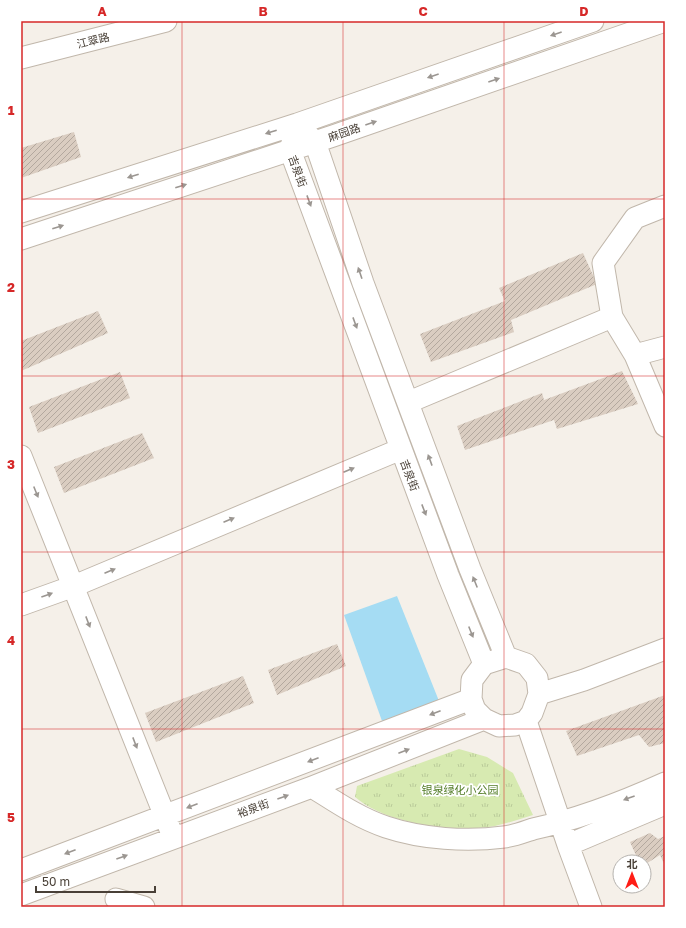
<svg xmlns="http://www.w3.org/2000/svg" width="686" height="928" font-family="'Golos Text','Noto Sans SC',sans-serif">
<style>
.grass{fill:url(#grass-tufts)}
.water{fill:#a5dcf3}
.building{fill:url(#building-hatch)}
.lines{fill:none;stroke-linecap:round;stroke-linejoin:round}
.minor-casing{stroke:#c1b7ab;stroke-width:23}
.minor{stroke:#fff;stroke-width:21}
.oneway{fill:#9b9691}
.grid{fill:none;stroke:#d62828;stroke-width:1;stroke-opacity:0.55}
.labels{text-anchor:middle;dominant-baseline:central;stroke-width:3.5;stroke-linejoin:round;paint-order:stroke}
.street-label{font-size:11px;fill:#494037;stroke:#fff}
.park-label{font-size:11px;fill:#537d28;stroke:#fff}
.neatline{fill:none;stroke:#d62828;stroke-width:1.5}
.grid-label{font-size:13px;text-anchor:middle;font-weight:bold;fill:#d62828}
</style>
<defs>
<pattern id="grass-tufts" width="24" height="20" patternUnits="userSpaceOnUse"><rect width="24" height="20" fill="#d7eab1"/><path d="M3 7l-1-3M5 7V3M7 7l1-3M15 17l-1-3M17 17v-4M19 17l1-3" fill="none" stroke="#baca99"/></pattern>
<pattern id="building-hatch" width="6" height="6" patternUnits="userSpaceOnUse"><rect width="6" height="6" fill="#dacdc1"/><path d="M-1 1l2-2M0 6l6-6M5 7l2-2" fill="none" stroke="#b3a89e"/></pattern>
</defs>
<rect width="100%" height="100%" fill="#f5f0e9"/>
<path class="grass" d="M459 749 487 757 513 773 533 815C520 819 508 823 495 826 454 833 386 824 355 797L357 786Z"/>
<path class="water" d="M397 596 439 701 382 721 344 615Z"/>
<path class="building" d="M74 132 81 157 21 178V148Z
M583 253 597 284 511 320 514 332 431 362 420 334 505 301 499 288Z
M98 311 108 333 21 371V341Z
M622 371 638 404 557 429 554 420 465 450 457 426 542 393 544 400Z
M120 372 130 398 38 433 29 407Z
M142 433 154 458 64 493 54 467Z
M337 644 346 666 277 695 268 670Z
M243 676 254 703 156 742 145 713Z
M665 695V734L663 735 665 743 649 747 639 735 577 756 566 731Z
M650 833 658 839 665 836V866L660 855 644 865V862H639L630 842Z"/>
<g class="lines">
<defs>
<path id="minor" d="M21 58 166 21
M306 133 315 142 363 283 470 569 506 657
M294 136 290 150 448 575 484 664
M665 206 635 218 603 263 612 317 635 355 665 426
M21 212 297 124 593 21
M21 239 333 136 665 21
M635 355 665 347
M409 402 612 317
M21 456 170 829
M21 605 74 586 401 449
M506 657 526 664 537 678 539 694 532 713 526 721 515 725 499 726 484 719 475 710 471 699 472 680 484 664Z
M539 694 584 680 665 649
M526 721 568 845 591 907
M312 787C336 802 359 818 386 827 422 839 467 842 504 837 514 836 524 832 533 829 579 819 623 802 665 783
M568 845 665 804
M21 870 471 699
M21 895 312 787 484 719
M116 899 144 907"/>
</defs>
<use href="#minor" class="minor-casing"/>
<use href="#minor" class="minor"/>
</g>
<defs><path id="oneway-solid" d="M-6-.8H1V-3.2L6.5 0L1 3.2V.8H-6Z"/></defs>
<g class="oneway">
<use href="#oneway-solid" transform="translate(556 34) rotate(161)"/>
<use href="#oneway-solid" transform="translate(433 76) rotate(161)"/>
<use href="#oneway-solid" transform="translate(494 80) rotate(-19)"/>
<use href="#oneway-solid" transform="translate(371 123) rotate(-19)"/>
<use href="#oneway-solid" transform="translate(271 132) rotate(162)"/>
<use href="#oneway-solid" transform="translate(133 176) rotate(162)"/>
<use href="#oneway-solid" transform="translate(181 186) rotate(-18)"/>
<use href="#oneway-solid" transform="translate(309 201) rotate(70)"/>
<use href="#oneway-solid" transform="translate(58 227) rotate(-18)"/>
<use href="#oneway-solid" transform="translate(360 273) rotate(-109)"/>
<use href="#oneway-solid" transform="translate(355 323) rotate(70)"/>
<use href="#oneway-solid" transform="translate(430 460) rotate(-110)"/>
<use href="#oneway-solid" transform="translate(349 470) rotate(-23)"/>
<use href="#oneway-solid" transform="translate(36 492) rotate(68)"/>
<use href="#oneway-solid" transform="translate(424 510) rotate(69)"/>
<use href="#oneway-solid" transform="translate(229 520) rotate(-23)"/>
<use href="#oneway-solid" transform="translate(110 571) rotate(-23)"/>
<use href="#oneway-solid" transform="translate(475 582) rotate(-112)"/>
<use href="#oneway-solid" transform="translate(47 595) rotate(-20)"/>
<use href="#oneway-solid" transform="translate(88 622) rotate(69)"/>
<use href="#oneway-solid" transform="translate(471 632) rotate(68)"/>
<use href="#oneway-solid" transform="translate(435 713) rotate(159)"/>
<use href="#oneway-solid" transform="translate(135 743) rotate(69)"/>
<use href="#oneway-solid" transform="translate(404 751) rotate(-21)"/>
<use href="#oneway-solid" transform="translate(313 760) rotate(159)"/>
<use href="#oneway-solid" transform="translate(283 797) rotate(-20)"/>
<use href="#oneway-solid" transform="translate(629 798) rotate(160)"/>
<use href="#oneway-solid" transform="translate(192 806) rotate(159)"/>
<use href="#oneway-solid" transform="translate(70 852) rotate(159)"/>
<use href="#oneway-solid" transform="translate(122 857) rotate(-20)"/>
</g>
<path class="grid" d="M182 21V907M343 21V907M504 21V907M21 199H665M21 376H665M21 552H665M21 729H665"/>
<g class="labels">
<g class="street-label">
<text transform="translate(93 40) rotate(-14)">江翠路</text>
<text transform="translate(344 132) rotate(-19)">麻园路</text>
<text transform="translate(298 171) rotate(70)">吉泉街</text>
<text transform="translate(410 475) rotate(69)">吉泉街</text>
<text transform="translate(253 808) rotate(-20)">裕泉街</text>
</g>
<g class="park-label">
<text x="460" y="789">银泉绿化小公园</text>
</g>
</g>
<rect width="686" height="928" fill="none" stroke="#ffffff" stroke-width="44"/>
<g transform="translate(632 874)"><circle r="19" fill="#ffffff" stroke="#b6b3af"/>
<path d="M0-3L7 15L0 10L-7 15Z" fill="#ff1d16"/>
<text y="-6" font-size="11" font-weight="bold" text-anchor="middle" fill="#494037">北</text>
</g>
<path d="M36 886v6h119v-6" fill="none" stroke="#494037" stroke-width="2"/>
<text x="42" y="886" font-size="12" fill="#494037" stroke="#ffffff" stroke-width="3" paint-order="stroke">50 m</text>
<rect x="22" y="22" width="642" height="884" class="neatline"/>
<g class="grid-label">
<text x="102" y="16">A</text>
<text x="263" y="16">B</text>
<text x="423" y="16">C</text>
<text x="584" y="16">D</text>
<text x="11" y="115">1</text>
<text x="11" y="292">2</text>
<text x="11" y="469">3</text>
<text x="11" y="645">4</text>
<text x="11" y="822">5</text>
</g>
</svg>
